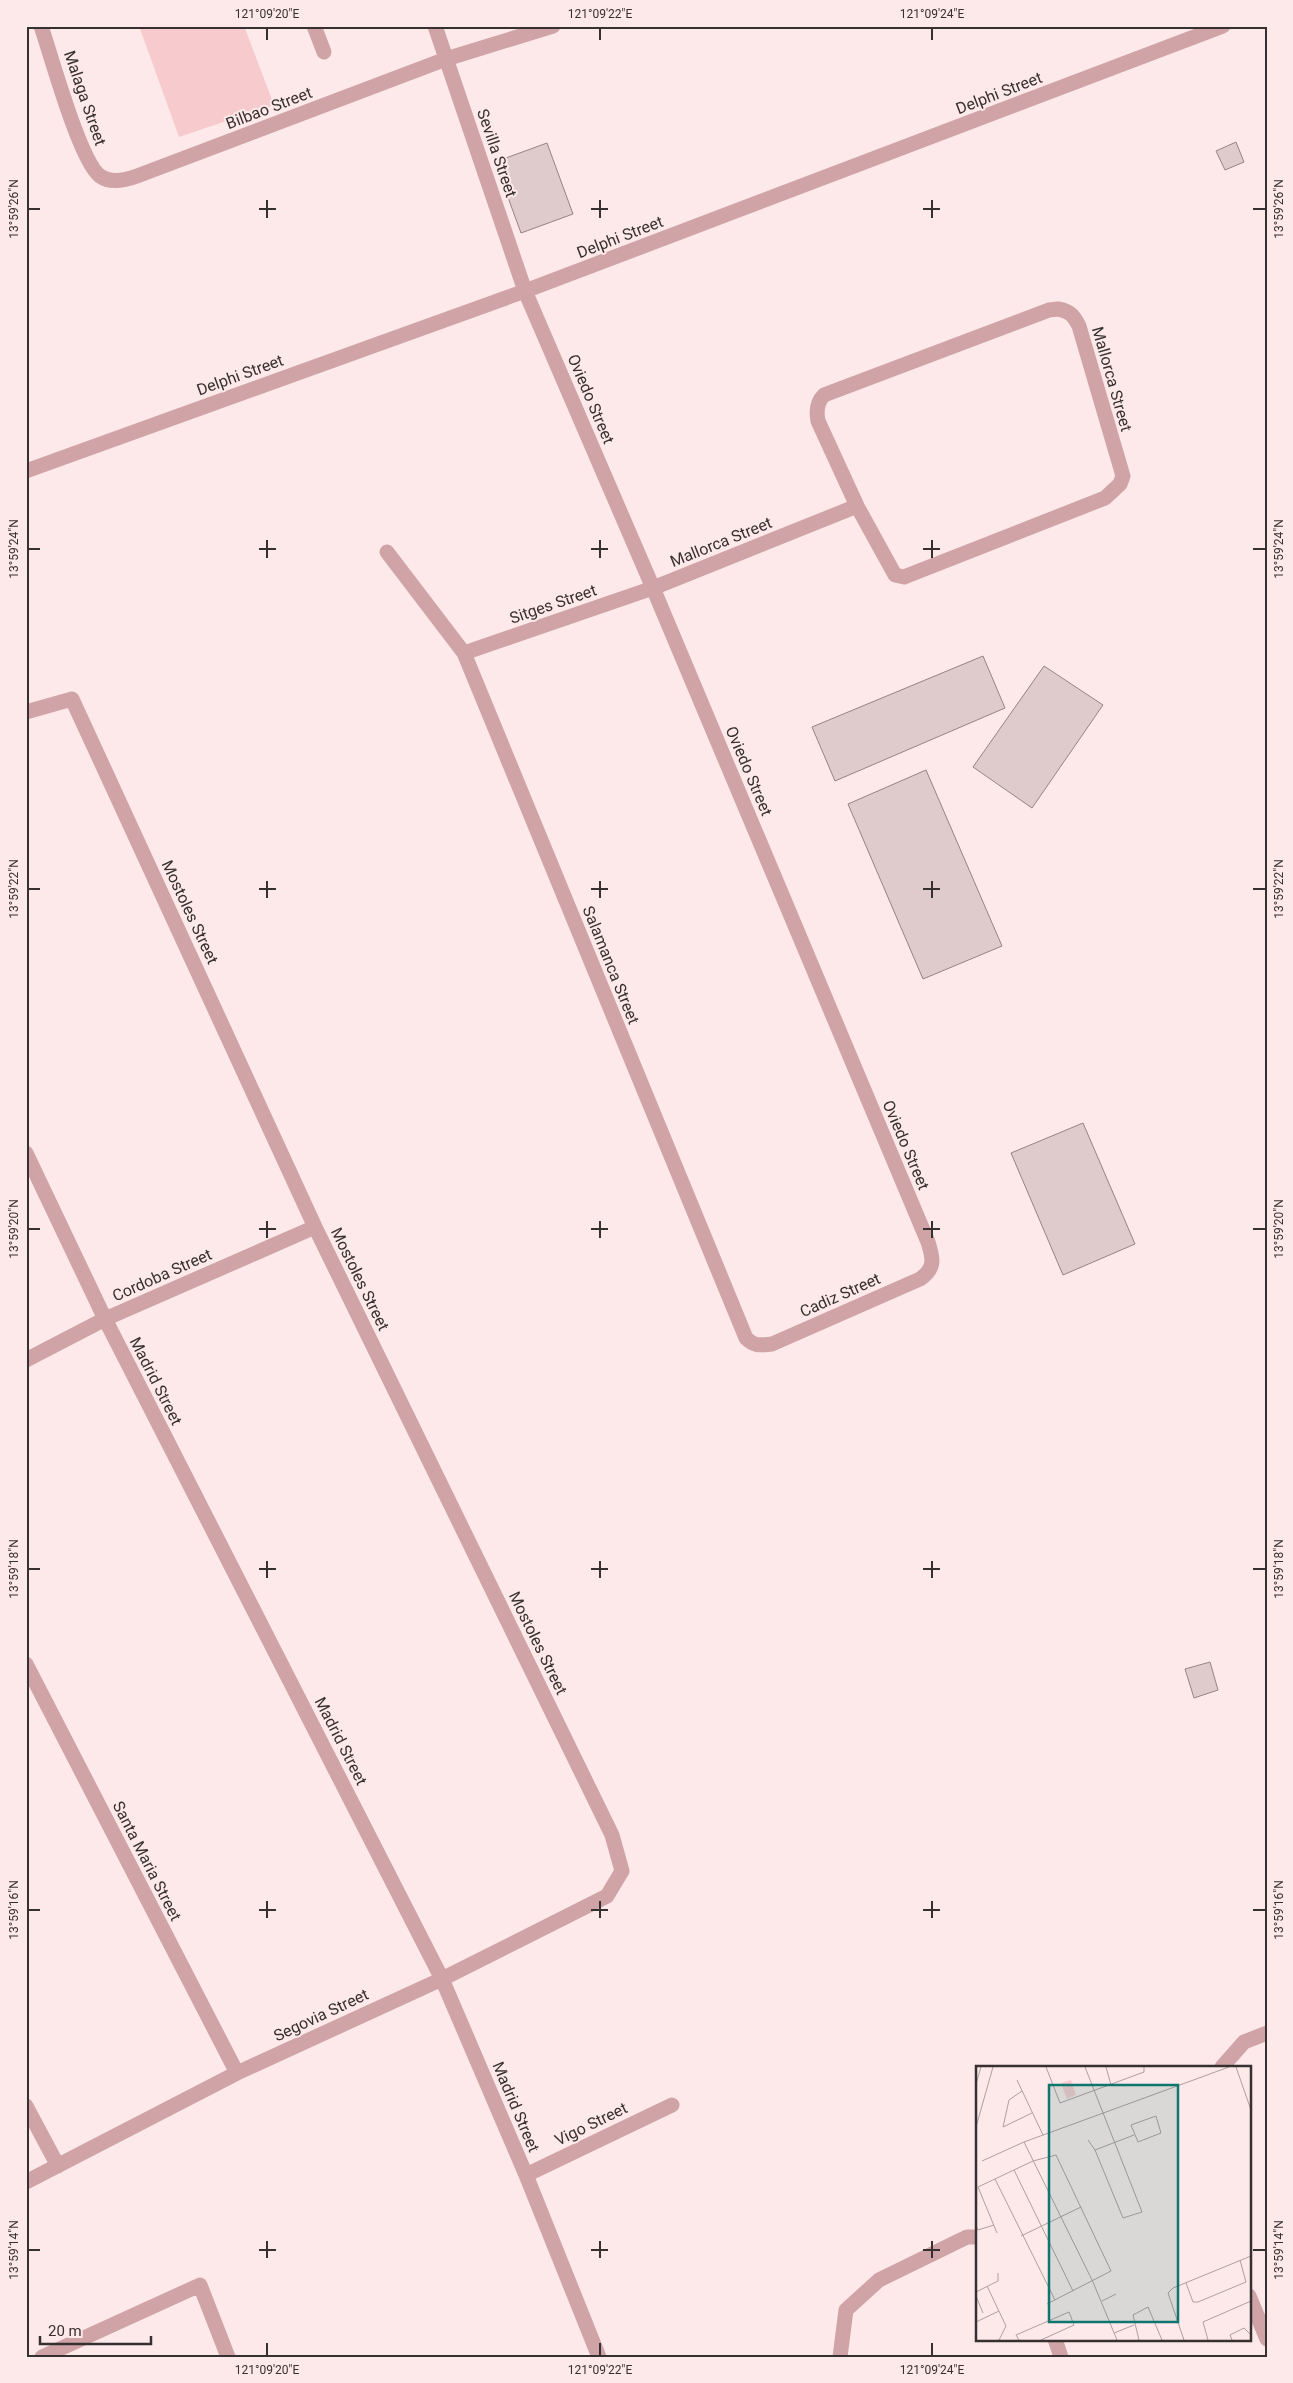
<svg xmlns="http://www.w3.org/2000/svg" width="1293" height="2383" font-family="Roboto,sans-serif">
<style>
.green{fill:#f7cbcd}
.building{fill:#dfcbcc;stroke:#958384}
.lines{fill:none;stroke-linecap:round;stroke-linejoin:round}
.lane{stroke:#d0a4a6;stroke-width:15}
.street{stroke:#d0a4a6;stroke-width:15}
.ticks{fill:none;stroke:#373030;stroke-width:2}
.labels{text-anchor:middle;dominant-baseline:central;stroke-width:4;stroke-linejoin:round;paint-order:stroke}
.street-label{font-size:16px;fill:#373030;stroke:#fde9ea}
.inset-road{fill:none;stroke:#ae9fa0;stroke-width:1}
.view{fill:#0f766e;fill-opacity:0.15;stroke:#0f766e;stroke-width:2.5}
.inset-edge{fill:none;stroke:#373030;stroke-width:2.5}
.neatline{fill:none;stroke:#373030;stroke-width:2}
.ticks-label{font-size:12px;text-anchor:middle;fill:#373030}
</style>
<rect width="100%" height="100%" fill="#fde9ea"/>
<path class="green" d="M139 26H244L274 105 179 137Z"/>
<path class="building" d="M1236 142 1244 162 1225 170 1216 151Z
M547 143 573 214 521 233 495 162Z
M983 656 1005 708 835 781 812 727Z
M1044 666 1103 705 1032 808 973 767Z
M926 770 1002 946 923 979 848 804Z
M1083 1123 1135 1244 1063 1275 1011 1153Z
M1210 1662 1218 1690 1194 1698 1185 1669Z"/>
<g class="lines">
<path class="lane" d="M314 26 324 52"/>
<path class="street" d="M41 26C51 55 80 162 100 176 111 184 126 180 137 176L446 59 553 26
M1058 309C1070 311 1074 316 1079 326L1123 476 1120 484 1105 498 904 577 895 575 857 506 818 421C816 411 817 402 824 395L1049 310Z
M26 471 525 291 1223 26
M387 552 464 653 746 1338C755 1347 760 1345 772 1344L920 1279C936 1268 933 1258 928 1242L653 588 525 291 435 26
M464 653 653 588 857 506
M26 712 72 699 315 1227 612 1835 622 1871 607 1896 442 1979 237 2073 26 2182
M26 1153 105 1319 442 1979 526 2175 599 2357
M26 1360 105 1319 315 1227
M26 1664 237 2073
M1222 2067 1244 2042 1267 2033
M26 2106 58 2166
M526 2175 672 2105
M1249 2296 1267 2339
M1055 2339 1061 2357
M42 2357 200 2285 228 2357
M840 2357 846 2310 879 2280 967 2237H977"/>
</g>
<path class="ticks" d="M267 28V40M600 28V40M932 28V40M267 200V218M600 200V218M932 200V218M28 209H40M259 209H276M591 209H608M923 209H940M1253 209H1266M267 540V558M600 540V558M932 540V558M28 549H40M259 549H276M591 549H608M923 549H940M1253 549H1266M267 881V898M600 881V898M932 881V898M28 889H40M259 889H276M591 889H608M923 889H940M1253 889H1266M267 1221V1238M600 1221V1238M932 1221V1238M28 1229H40M259 1229H276M591 1229H608M923 1229H940M1253 1229H1266M267 1561V1578M600 1561V1578M932 1561V1578M28 1569H40M259 1569H276M591 1569H608M923 1569H940M1253 1569H1266M267 1901V1918M600 1901V1918M932 1901V1918M28 1910H40M259 1910H276M591 1910H608M923 1910H940M1253 1910H1266M267 2241V2258M600 2241V2258M932 2241V2258M28 2250H40M259 2250H276M591 2250H608M923 2250H940M1253 2250H1266M267 2343V2356M600 2343V2356M932 2343V2356"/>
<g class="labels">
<g class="street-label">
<text transform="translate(999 93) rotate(-21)">Delphi Street</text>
<text transform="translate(85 98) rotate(71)">Malaga Street</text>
<text transform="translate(269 108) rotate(-21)">Bilbao Street</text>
<text transform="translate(497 153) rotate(71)">Sevilla Street</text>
<text transform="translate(620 237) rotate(-21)">Delphi Street</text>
<text transform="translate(240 375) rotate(-20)">Delphi Street</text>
<text transform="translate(1112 379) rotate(74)">Mallorca Street</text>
<text transform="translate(591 399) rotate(67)">Oviedo Street</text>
<text transform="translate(721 542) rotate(-22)">Mallorca Street</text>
<text transform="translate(553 604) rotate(-19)">Sitges Street</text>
<text transform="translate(749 771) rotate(67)">Oviedo Street</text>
<text transform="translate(190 912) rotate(65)">Mostoles Street</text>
<text transform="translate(611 965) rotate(68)">Salamanca Street</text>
<text transform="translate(906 1145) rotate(67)">Oviedo Street</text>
<text transform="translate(162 1275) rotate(-24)">Cordoba Street</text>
<text transform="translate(360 1279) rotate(64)">Mostoles Street</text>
<text transform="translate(840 1295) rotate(-24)">Cadiz Street</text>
<text transform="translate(156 1381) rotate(63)">Madrid Street</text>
<text transform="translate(538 1643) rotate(64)">Mostoles Street</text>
<text transform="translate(341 1741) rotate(63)">Madrid Street</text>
<text transform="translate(147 1861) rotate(63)">Santa Maria Street</text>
<text transform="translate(321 2015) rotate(-25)">Segovia Street</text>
<text transform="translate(516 2107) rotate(67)">Madrid Street</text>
<text transform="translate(591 2124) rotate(-26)">Vigo Street</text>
</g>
</g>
<g transform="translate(976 2066)">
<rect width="275" height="275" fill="#fde9ea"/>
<path d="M95 14 100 29 91 33 85 17Z" fill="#f7cbcd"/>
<path class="inset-road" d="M70 1 84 37 168 6V1M109 1 166 146 147 152 119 84 112 74M130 1 135 19M260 1 275 44M41 14 67 69M0 18 5 1M180 50 185 67 162 76 155 59ZM0 61 17 1M27 61 33 34 46 25M27 61 56 47M48 76 117 216 141 274M119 84 158 69M6 95 48 76 253 1M38 104 97 225M19 113 79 234M0 160 2 164 18 159M21 167 2 121 57 95 80 89 135 205 71 238M45 170 105 141M210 217 217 236H222L270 216 264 194M11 220 30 260 23 274M0 226 22 215V207M0 230 7 247M126 235 140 228M0 256 23 245M138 267 158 259M43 274 40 269 93 246 98 259 65 274M163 274 157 249 172 241 186 274M208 274 192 227 197 222 275 190M232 274 227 256 275 235M256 274 254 269 268 262 275 269"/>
<path class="view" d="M73 19H202V256H73Z"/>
<rect width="275" height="275" class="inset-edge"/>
</g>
<rect width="1293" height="2383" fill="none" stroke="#fde9ea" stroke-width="55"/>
<path d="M40 2336v8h111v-8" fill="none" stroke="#373030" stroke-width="2.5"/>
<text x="48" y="2336" font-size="15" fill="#373030" stroke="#fde9ea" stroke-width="4" paint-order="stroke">20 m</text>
<rect x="28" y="28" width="1238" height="2328" class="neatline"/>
<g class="ticks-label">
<text x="267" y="18">121°09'20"E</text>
<text x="600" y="18">121°09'22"E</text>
<text x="932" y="18">121°09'24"E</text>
<text transform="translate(14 209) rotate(-90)" y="4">13°59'26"N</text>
<text transform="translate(1279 209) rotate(-90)" y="4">13°59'26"N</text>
<text transform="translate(14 549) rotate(-90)" y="4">13°59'24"N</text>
<text transform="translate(1279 549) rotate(-90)" y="4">13°59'24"N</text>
<text transform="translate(14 889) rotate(-90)" y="4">13°59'22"N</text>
<text transform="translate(1279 889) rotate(-90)" y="4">13°59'22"N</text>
<text transform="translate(14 1229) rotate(-90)" y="4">13°59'20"N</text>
<text transform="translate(1279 1229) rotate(-90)" y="4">13°59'20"N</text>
<text transform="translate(14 1569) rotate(-90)" y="4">13°59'18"N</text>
<text transform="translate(1279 1569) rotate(-90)" y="4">13°59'18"N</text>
<text transform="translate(14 1910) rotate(-90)" y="4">13°59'16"N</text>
<text transform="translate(1279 1910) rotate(-90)" y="4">13°59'16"N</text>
<text transform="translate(14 2250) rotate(-90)" y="4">13°59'14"N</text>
<text transform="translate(1279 2250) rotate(-90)" y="4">13°59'14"N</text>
<text x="267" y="2374">121°09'20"E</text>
<text x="600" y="2374">121°09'22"E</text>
<text x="932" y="2374">121°09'24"E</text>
</g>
</svg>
